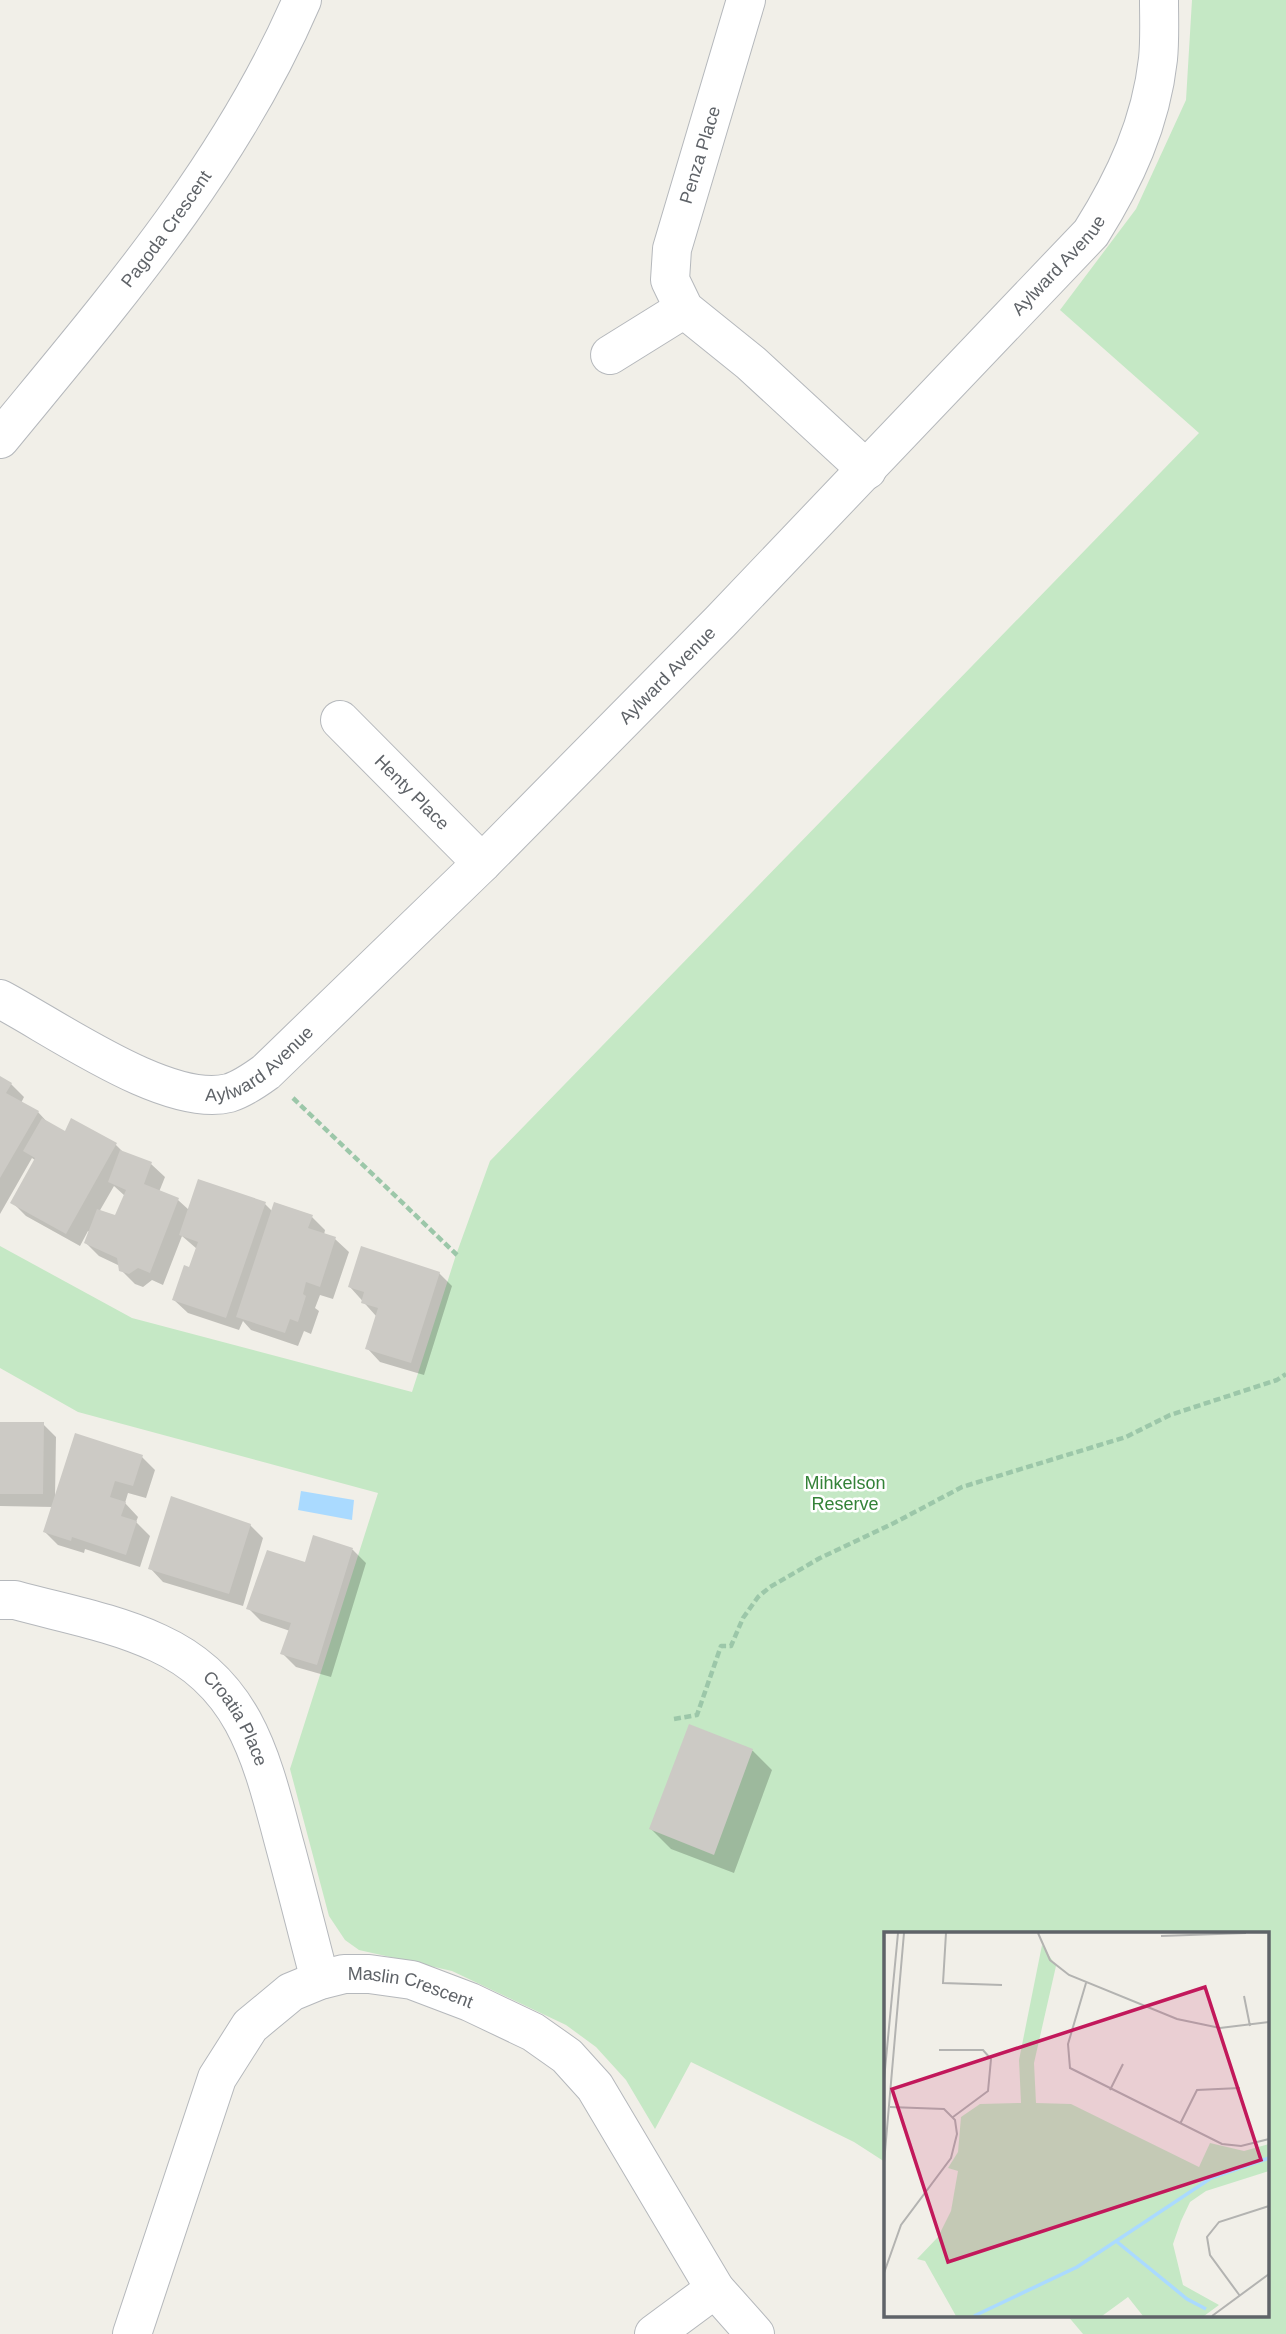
<svg xmlns="http://www.w3.org/2000/svg" width="1286" height="2334" font-family="Helvetica,sans-serif">
<style>
.green{fill:#c5e8c5}
.water{fill:#aadaff}
.shadow{fill:#0003;fill-rule:evenodd}
.building{fill:#cccac5}
.lines{fill:none;stroke-linecap:round;stroke-linejoin:round}
.minor-casing{stroke:#b5b8bc;stroke-width:40}
.path{stroke:#9cc7a9;stroke-width:4.5;stroke-dasharray:7 3.5;stroke-linecap:butt}
.minor{stroke:#fff;stroke-width:38}
.labels{text-anchor:middle;dominant-baseline:central;stroke-width:5;stroke-linejoin:round;paint-order:stroke}
.street-label{font-size:18px;fill:#5f6368;stroke:#fff}
.park-label{font-size:18px;fill:#348238;stroke:#fff}
.inset-river{fill:none;stroke:#aadaff;stroke-width:3.5}
.inset-road{fill:none;stroke:#b3b3b1;stroke-width:2}
.view{fill:#c2185b;fill-opacity:0.15;stroke:#c2185b;stroke-width:3.5}
.inset-edge{fill:none;stroke:#5f6368;stroke-width:3.5}
</style>
<rect width="100%" height="100%" fill="#f1efe8"/>
<path class="green" d="M1192 0H1286V2334H1083L1067 2315H1267V1933H885V2162L854 2142 691 2062 655 2129 626 2080 596 2047 566 2025 452 1971 359 1950 345 1940 329 1916 290 1769 378 1493 78 1412 0 1368V1246L132 1318 412 1392 456 1255 490 1161 1199 433 1060 310 1136 209 1186 100Z"/>
<path class="water" d="M301 1491 354 1500 352 1520 298 1510Z"/>
<path class="shadow" d="M0 1078 11 1084 24 1097 21 1103 38 1112 49 1124 65 1133 72 1120 116 1145 124 1153 151 1164 165 1177 159 1192 178 1200 189 1210 265 1204 273 1212 312 1217 325 1230 324 1235 335 1239 349 1252 333 1299 320 1295 315 1308 319 1311 311 1334 304 1331 298 1346 251 1330 243 1321 239 1330 188 1313 174 1300 191 1269 197 1249 182 1236 163 1285 152 1280 143 1287 135 1284 121 1270 120 1266 99 1256 86 1243 90 1232 88 1231 80 1246 26 1216 12 1202 36 1161 32 1158 0 1214ZM114 1186 125 1196 116 1218 99 1212Z
M439 1273 452 1286 424 1375 380 1362 367 1348 376 1316 350 1287Z
M0 1424H43L56 1437 55 1497 142 1457 155 1470 146 1498 128 1493 125 1503 138 1517 136 1522 150 1536 140 1567 85 1549 84 1553 58 1545 45 1532 53 1507 0 1506Z
M250 1525 263 1538 243 1606 163 1582 150 1568Z
M314 1538 353 1550 366 1563 331 1677 296 1667 282 1653 290 1631 261 1621 248 1608 306 1564Z
M690 1726 753 1751 772 1770 734 1873 671 1849 651 1829Z"/>
<path class="building" d="M0 1076 12 1083 6 1093 39 1111 0 1178Z
M42 1118 65 1131 71 1118 117 1143 66 1234 10 1203 35 1158 23 1151Z
M120 1150 152 1162 144 1184 179 1198 150 1273 138 1268 129 1274 119 1271 117 1258 84 1243 97 1209 115 1215 126 1190 108 1182Z
M198 1179 266 1202 226 1318 172 1300 184 1265 189 1267 198 1242 179 1235Z
M274 1202 313 1215 308 1228 336 1237 320 1287 306 1282 303 1294 306 1296 298 1322 290 1319 285 1333 236 1317Z
M361 1246 440 1272 411 1363 365 1349 378 1308 361 1303 364 1292 348 1287Z
M0 1422H44L43 1494H0Z
M75 1433 143 1455 133 1486 115 1481 110 1497 126 1502 121 1516 137 1521 126 1555 72 1537 71 1541 43 1532Z
M171 1496 251 1524 229 1594 148 1569Z
M313 1535 353 1548 317 1665 280 1654 291 1623 246 1609 267 1550 305 1562Z
M689 1724 753 1749 714 1855 649 1829Z"/>
<g class="lines">
<defs>
<g id="minor">
<path d="M746 0 672 249 670 280 684 309 751 363 867 470"/>
<path d="M610 355 684 309"/>
<path id="s1" d="M0 439C114 300 230 167 302 0"/>
<path id="s2" d="M340 720 482 863"/>
<path id="s3" d="M0 999C54 1027 168 1109 229 1093 242 1089 255 1080 266 1072L482 863 720 622 1091 233C1125 179 1151 123 1158 59 1160 40 1159 19 1159 0"/>
<path id="s4" d="M0 1600H15C62 1613 113 1622 158 1643 246 1683 262 1760 285 1846 297 1890 308 1935 320 1980"/>
<path id="s5" d="M132 2334 217 2078 250 2026 291 1992 320 1980 344 1974H369L412 1980 470 2002 533 2032 567 2056 595 2087 715 2289 755 2334"/>
<path d="M654 2334 715 2289"/>
</g>
</defs>
<use href="#minor" class="minor-casing"/>
<path class="path" d="M293 1098 457 1255
M674 1719 697 1715 721 1646H731L743 1618 758 1597 770 1587 820 1558 894 1523 962 1487 1126 1437 1170 1415 1277 1380 1286 1374"/>
<use href="#minor" class="minor"/>
</g>
<g class="labels">
<g class="street-label">
<text transform="translate(700 155) rotate(-73)">Penza Place</text>
<text stroke="none"><textPath href="#s1" startOffset="268">Pagoda Crescent</textPath></text>
<text stroke="none"><textPath href="#s3" startOffset="1426">Aylward Avenue</textPath></text>
<text stroke="none"><textPath href="#s3" startOffset="859">Aylward Avenue</textPath></text>
<text stroke="none"><textPath href="#s2" startOffset="102">Henty Place</textPath></text>
<text stroke="none"><textPath href="#s3" startOffset="292">Aylward Avenue</textPath></text>
<text stroke="none"><textPath href="#s4" startOffset="276">Croatia Place</textPath></text>
<text stroke="none"><textPath href="#s5" startOffset="509">Maslin Crescent</textPath></text>
</g>
<g class="park-label">
<text x="845" y="1483">Mihkelson<tspan x="845" dy="21">Reserve</tspan></text>
</g>
</g>
<g transform="translate(884 1932)">
<rect width="385" height="385" fill="#f1efe8"/>
<path d="M158 13 172 34 150 131 152 171 187 172 315 235 326 211 360 219 385 212V239L322 259 306 270 297 289 289 312 299 353 335 373 320 384H259L244 365 218 384H72L41 329 33 327 54 305 67 279 74 239 64 236 74 220 77 185 96 172 137 171 135 128Z" fill="#c5e8c5"/>
<path class="inset-river" d="M232 309 303 367 322 377M90 384 193 335 327 246 385 226"/>
<path class="inset-road" d="M62 1 59 51 118 53M154 1 166 28 185 43 293 87 336 96 385 90M277 4 362 1M202 51 184 112 186 136 338 212 357 214 385 207M360 64 366 94M55 118H99L107 127 104 159 69 185M0 148 14 1M226 158 239 132M296 192 313 158 356 156M0 231 20 1M0 341 17 293 67 226 73 202 71 188 60 177 6 175M356 364 326 323 323 305 335 290 385 274M328 384 385 342"/>
<path class="view" d="M321 55 377 228 64 330 8 157Z"/>
<rect width="385" height="385" class="inset-edge"/>
</g>
</svg>
